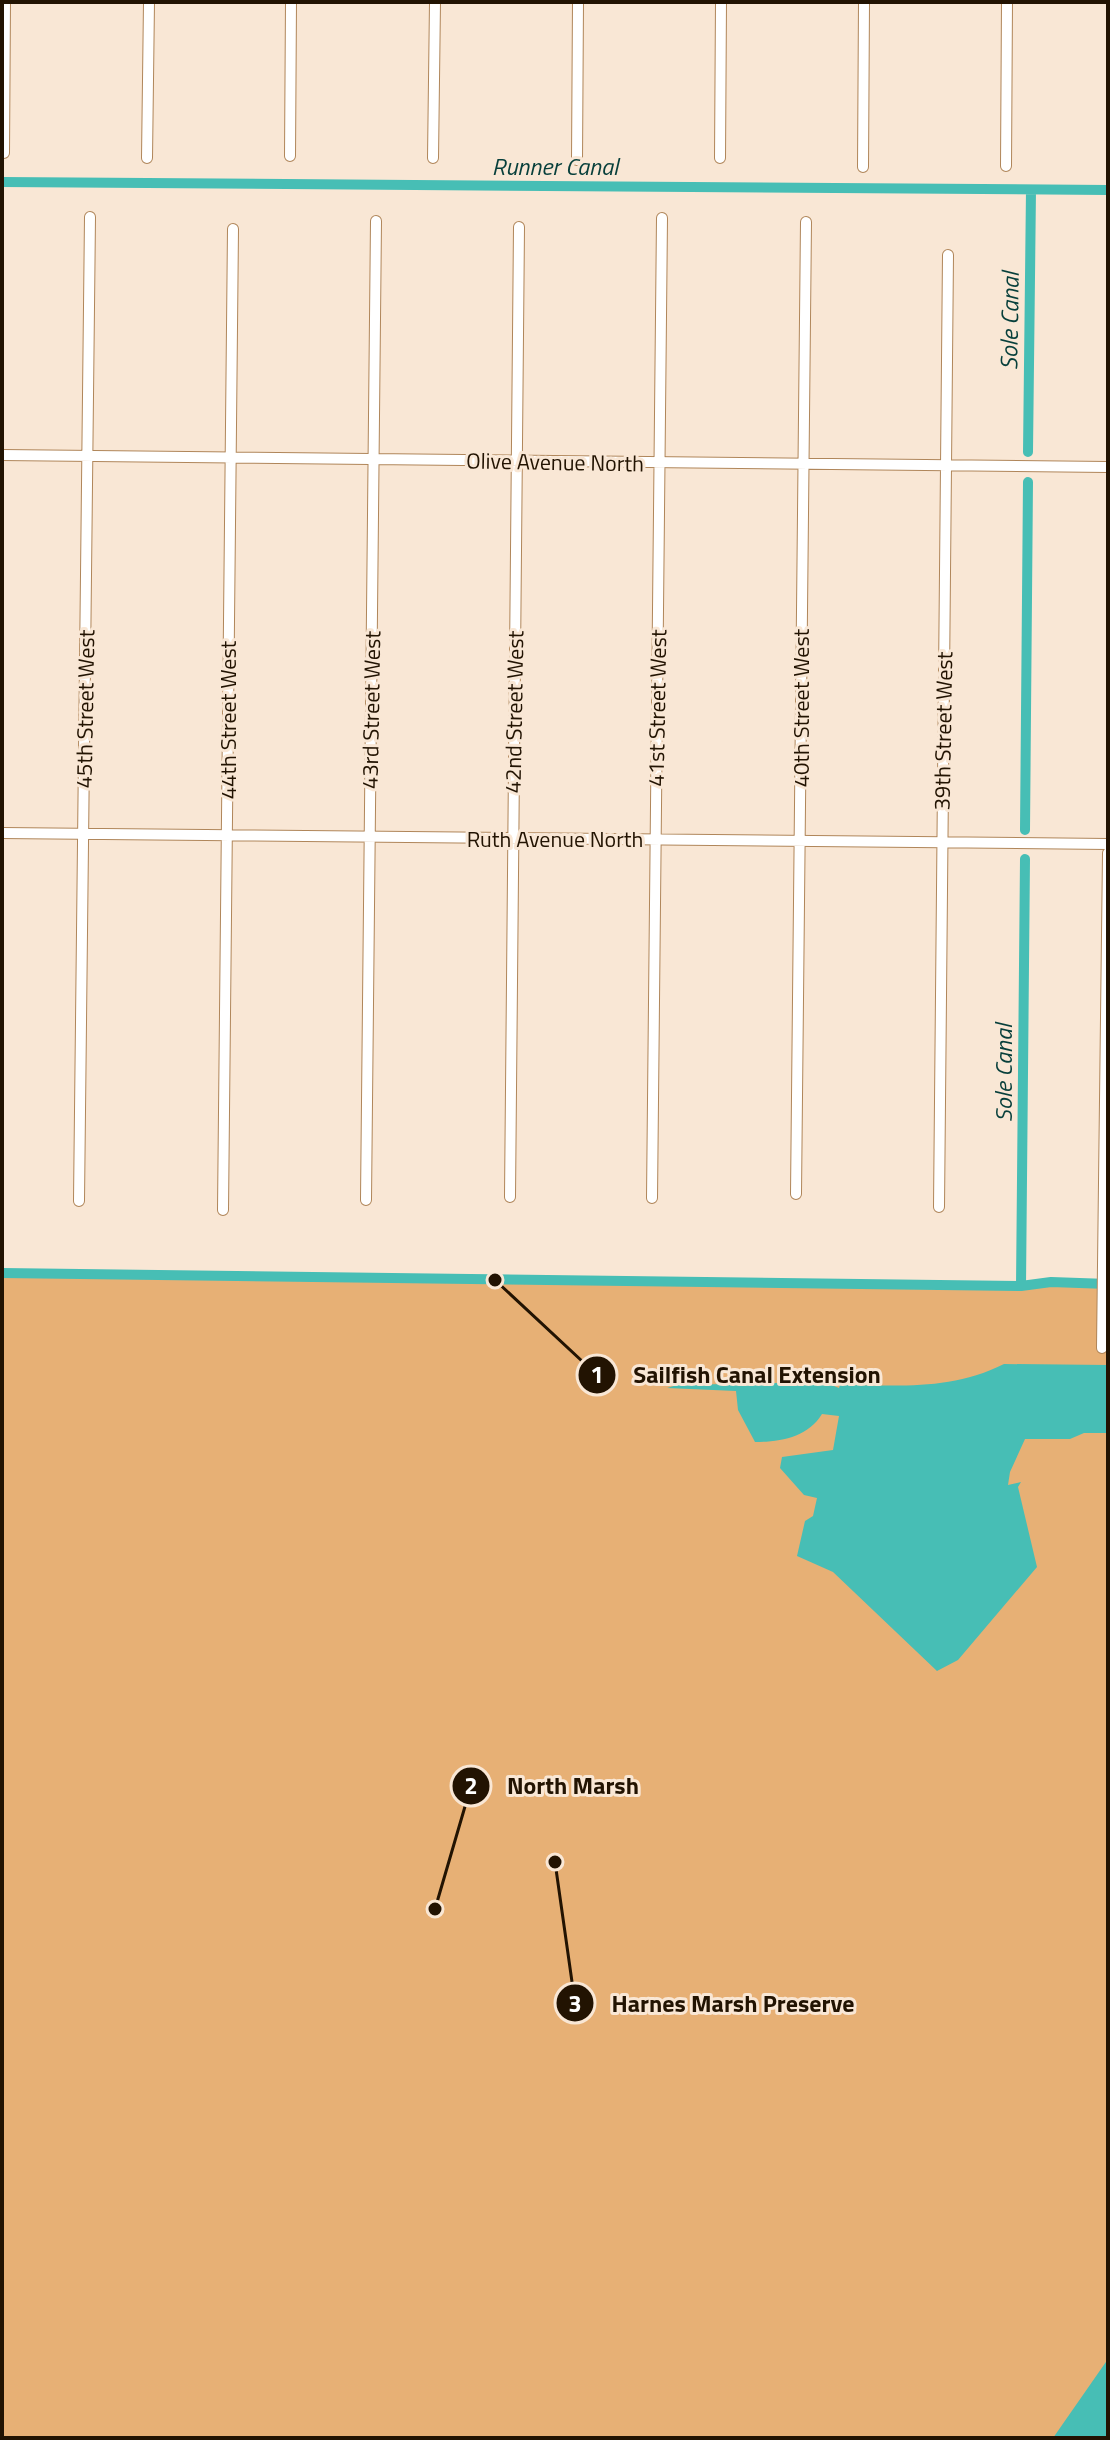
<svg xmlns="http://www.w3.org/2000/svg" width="1110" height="2440" font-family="'Titillium Web',sans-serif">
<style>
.green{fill:#e7b075}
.water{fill:#47beb5}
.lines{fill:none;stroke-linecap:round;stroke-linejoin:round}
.canal{stroke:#47beb5;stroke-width:10}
.street-casing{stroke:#b0865a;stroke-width:12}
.street{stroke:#fff;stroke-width:10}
.labels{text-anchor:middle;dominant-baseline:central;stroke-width:6;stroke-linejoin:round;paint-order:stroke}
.street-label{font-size:22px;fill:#221302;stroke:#f9e7d5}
.water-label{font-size:24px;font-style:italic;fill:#073f3b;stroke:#f9e7d5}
.leader{fill:none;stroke:#221302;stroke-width:3}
.callout-dot{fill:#221302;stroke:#f9e7d5;stroke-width:3}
.mark-label{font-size:24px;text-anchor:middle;font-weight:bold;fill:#fff}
.callout-label{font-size:24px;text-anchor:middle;font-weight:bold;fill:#221302;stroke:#f9e7d5;stroke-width:6;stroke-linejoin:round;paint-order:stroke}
</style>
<rect width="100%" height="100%" fill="#f9e7d5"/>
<path class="green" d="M2 1276 1108 1287V2438H2Z"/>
<path class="water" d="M1004 1364 1108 1365V1433H1084L1070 1439H1025L1010 1472 1008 1485 1021 1482 1018 1487 1037 1567 958 1660 937 1671 833 1572 797 1556 805 1521 813 1516 817 1498 804 1495 780 1468 782 1457 833 1450 839 1416 822 1414C808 1437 781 1442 755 1442L738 1410 736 1391 667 1388 677 1385 824 1382 839 1388 840 1385C899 1385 950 1391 1004 1364Z
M1108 2359V2438H1053Z"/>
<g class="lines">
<path class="canal" d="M2 182 1108 190
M1028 452 1031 190
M1025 830 1028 482
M2 1273 1021 1286 1051 1282 1108 1284
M1021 1286 1025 859"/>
<defs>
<path id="street" d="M4 153 5 2
M290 156 291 2
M147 158 149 2
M433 158 435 2
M720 158 721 2
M577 160 578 2
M1006 166 1007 2
M863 167 864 2
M2 455 1108 467
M2 833 1108 844
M796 1194 806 222
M510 1197 519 227
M652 1198 662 218
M366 1200 376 221
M79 1201 90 217
M939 1207 948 255
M223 1210 233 229
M1102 1348 1108 853"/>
</defs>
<use href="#street" class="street-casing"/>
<use href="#street" class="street"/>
</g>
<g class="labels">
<g class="street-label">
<text transform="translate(555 462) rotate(1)">Olive Avenue North</text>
<text transform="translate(657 708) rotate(-89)">41st Street West</text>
<text transform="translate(801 708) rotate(-90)">40th Street West</text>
<text transform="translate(85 709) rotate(-89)">45th Street West</text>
<text transform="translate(371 710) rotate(-89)">43rd Street West</text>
<text transform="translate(514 712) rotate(-89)">42nd Street West</text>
<text transform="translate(228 720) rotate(-90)">44th Street West</text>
<text transform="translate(943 731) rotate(-89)">39th Street West</text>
<text x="555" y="839">Ruth Avenue North</text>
</g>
<g class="water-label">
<text x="555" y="166">Runner Canal</text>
<text transform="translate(1009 321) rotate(-89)">Sole Canal</text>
<text transform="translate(1003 1073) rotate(-90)">Sole Canal</text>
</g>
</g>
<path class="leader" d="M495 1280L597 1375M435 1909L471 1786M555 1862L575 2003"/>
<g class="callout-dot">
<circle cx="495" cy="1280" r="8"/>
<circle cx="435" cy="1909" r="8"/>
<circle cx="555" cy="1862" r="8"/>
<circle cx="597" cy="1375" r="20"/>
<circle cx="471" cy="1786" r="20"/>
<circle cx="575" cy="2003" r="20"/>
</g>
<g class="mark-label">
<text x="597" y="1383">1</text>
<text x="471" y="1794">2</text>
<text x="575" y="2012">3</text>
</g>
<g class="callout-label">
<text x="757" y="1383">Sailfish Canal Extension</text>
<text x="573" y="1794">North Marsh</text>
<text x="733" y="2012">Harnes Marsh Preserve</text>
</g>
<rect width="1110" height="2440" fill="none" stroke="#221302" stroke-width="8"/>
</svg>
